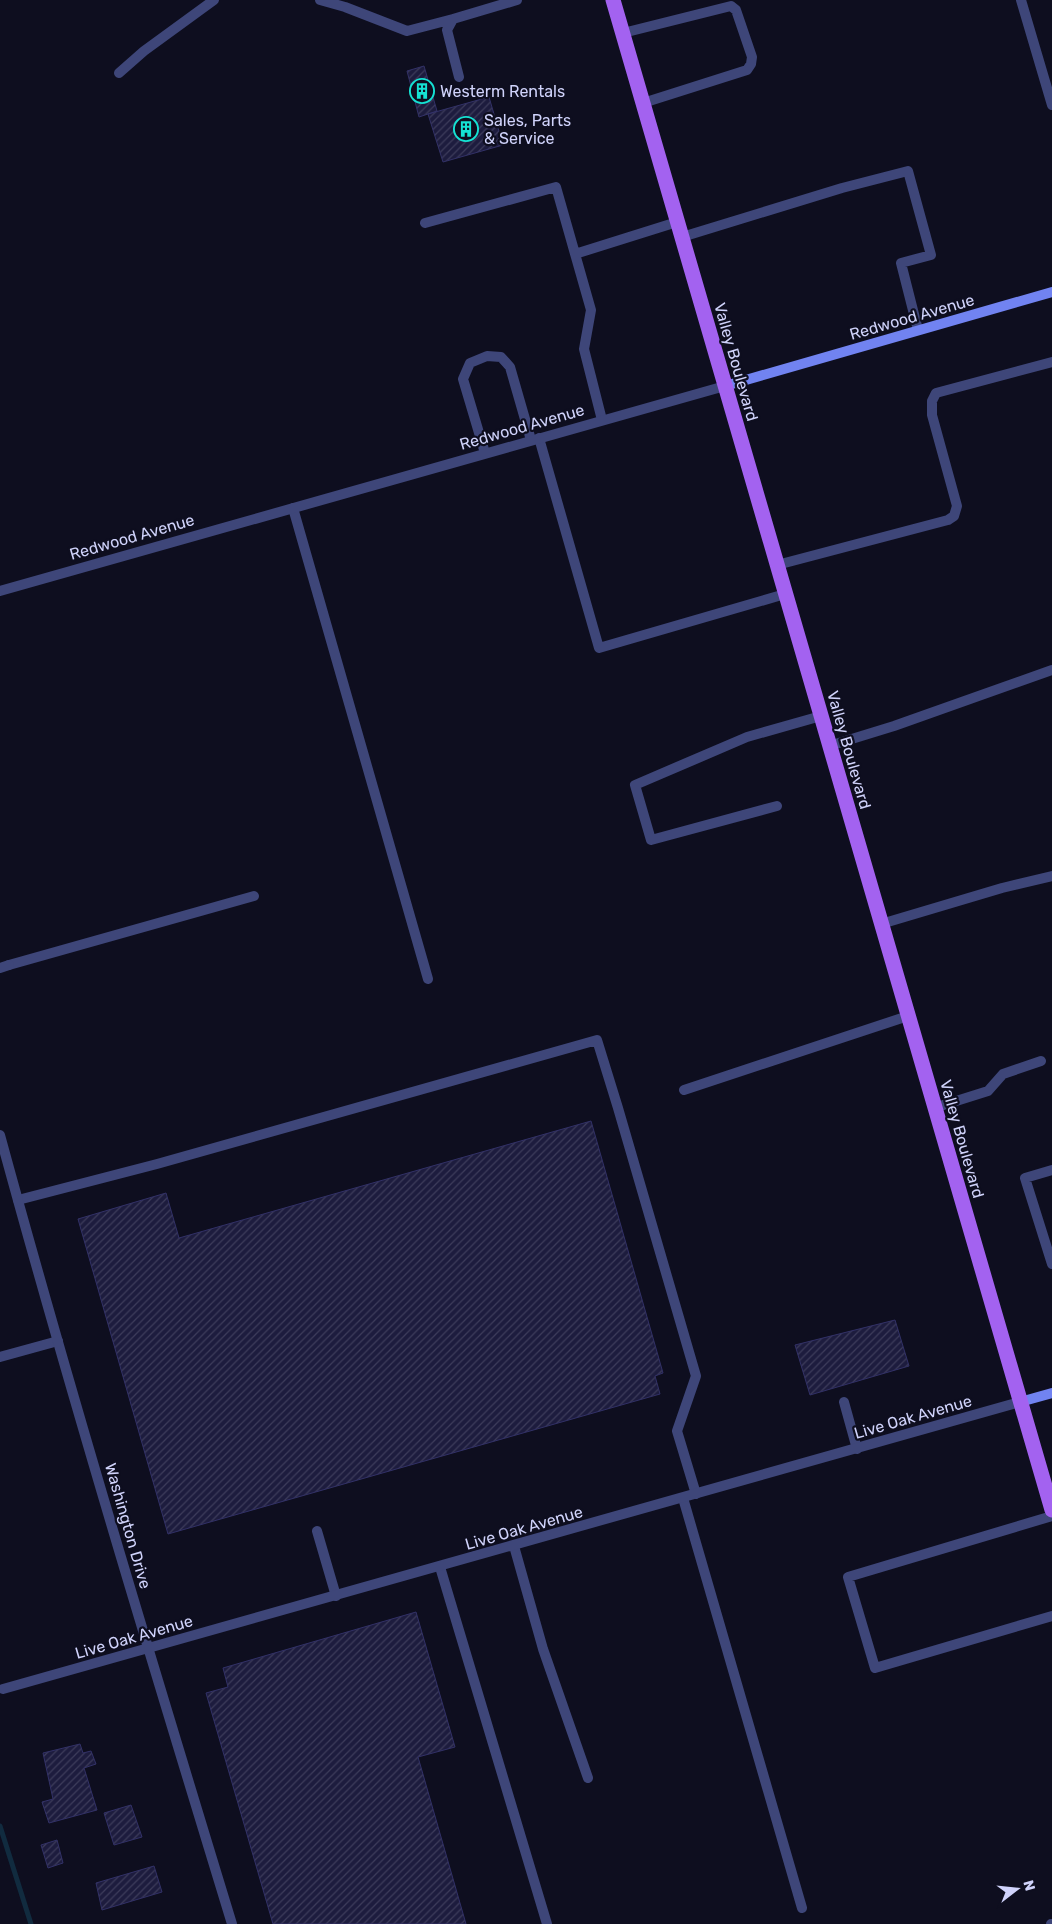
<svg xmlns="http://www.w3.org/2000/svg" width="1052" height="1924" font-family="Rubik,sans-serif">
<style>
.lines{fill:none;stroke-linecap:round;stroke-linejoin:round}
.stream{stroke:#112b3f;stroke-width:5}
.building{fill:url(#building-hatch);stroke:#323167}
.lane{stroke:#3e4679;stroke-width:10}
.street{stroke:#3e4679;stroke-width:10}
.secondary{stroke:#7183f1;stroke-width:10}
.primary{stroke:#a362f0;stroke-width:15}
.labels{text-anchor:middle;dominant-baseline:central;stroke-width:4.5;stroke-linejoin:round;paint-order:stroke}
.poi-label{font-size:16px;fill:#d0d3fb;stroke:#0e0e1f;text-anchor:start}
.street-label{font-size:16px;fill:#d0d3fb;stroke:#0e0e1f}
</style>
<defs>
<pattern id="building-hatch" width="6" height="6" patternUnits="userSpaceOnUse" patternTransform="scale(1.25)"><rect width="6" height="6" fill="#1d1c3e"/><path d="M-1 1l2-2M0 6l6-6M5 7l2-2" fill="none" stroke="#3d3c5b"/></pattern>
</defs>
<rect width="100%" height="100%" fill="#0e0e1f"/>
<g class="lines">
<path class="stream" d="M0 1826 31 1924"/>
</g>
<path class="building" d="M424 66 437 111 419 117 407 71Z
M489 97 503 145 443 162 428 114Z
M591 1121 663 1373 655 1376 660 1394 168 1534 78 1219 166 1193 179 1238Z
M895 1320 909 1366 810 1395 795 1345Z
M416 1612 455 1747 418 1757 466 1924H273L206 1693 228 1687 223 1668Z
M80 1744 83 1753 91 1751 96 1764 84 1768 97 1810 49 1823 42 1802 53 1799 43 1753Z
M131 1805 142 1837 114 1845 104 1813Z
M57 1840 63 1863 48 1868 41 1845Z
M154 1866 162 1892 102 1910 96 1883Z"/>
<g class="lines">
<path class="lane" d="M320 0 345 7 407 31 453 19
M623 33 731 6 736 10 752 57 751 64 747 70 643 103
M119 73 144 51 214 0
M459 77 447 30 453 19 517 0
M425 223 556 187 591 310 584 349 602 420
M682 237 842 188 908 171 931 255 901 263 918 330
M575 254 677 222
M539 438 599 648 785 594
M485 453 463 379 470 363 487 356 501 357 510 367 531 440
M293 508 428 979
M777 565 948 520 954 516 957 506 932 415V401L936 393 1052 362
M829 746 894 726 1052 670
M777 806 651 840 635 785 747 737 821 716
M881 924 1002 888 1052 876
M9 965 254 896
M684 1090 908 1016
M934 1108 988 1091 1003 1074 1041 1061
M1052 1170 1025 1178 1052 1264
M18 1200 157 1164 597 1040 618 1108 696 1376 677 1431 696 1494
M0 1357 58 1341
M844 1402 857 1449
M683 1498 802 1908
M1052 1516 848 1577 875 1668 1052 1616
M317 1531 336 1596
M514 1546 543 1649 588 1778
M440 1567 547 1924
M1051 1924H1052"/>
<path class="street" d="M1021 0 1052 105
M0 591 725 386
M0 968 9 965
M0 1135C72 1399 152 1662 232 1924
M3 1689 1020 1402"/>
<path class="secondary" d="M725 386 1052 292
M1020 1402 1052 1393"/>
<path class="primary" d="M613 0 1052 1510"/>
</g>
<defs>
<symbol id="building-ring" viewBox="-11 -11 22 22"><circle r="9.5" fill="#0e0e1f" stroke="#15e2d3" stroke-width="1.5"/><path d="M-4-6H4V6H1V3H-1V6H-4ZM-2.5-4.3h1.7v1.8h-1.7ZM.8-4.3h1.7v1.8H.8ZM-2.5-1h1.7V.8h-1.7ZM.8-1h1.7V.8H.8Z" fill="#15e2d3"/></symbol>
</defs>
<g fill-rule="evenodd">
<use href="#building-ring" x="408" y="77" width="28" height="28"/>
<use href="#building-ring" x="452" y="115" width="28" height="28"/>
</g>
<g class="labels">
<g class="poi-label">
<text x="440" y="91">Westerm Rentals</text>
<text x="484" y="120">Sales, Parts<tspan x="484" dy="18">&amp; Service</tspan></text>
</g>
<g class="street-label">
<text transform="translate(912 317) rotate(-16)">Redwood Avenue</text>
<text transform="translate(736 362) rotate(74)">Valley Boulevard</text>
<text transform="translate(522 427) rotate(-16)">Redwood Avenue</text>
<text transform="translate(132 537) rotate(-16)">Redwood Avenue</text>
<text transform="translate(849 750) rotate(74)">Valley Boulevard</text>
<text transform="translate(962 1139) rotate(74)">Valley Boulevard</text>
<text transform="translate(913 1417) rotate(-16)">Live Oak Avenue</text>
<text transform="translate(128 1526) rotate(74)">Washington Drive</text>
<text transform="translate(524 1528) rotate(-16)">Live Oak Avenue</text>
<text transform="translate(134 1637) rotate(-16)">Live Oak Avenue</text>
</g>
</g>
<g transform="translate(1017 1889) rotate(74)" stroke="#0e0e1f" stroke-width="4" paint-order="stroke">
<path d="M0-4L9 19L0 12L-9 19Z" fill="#d0d3fb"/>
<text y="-8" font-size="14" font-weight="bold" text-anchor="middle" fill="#d0d3fb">N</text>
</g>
</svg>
